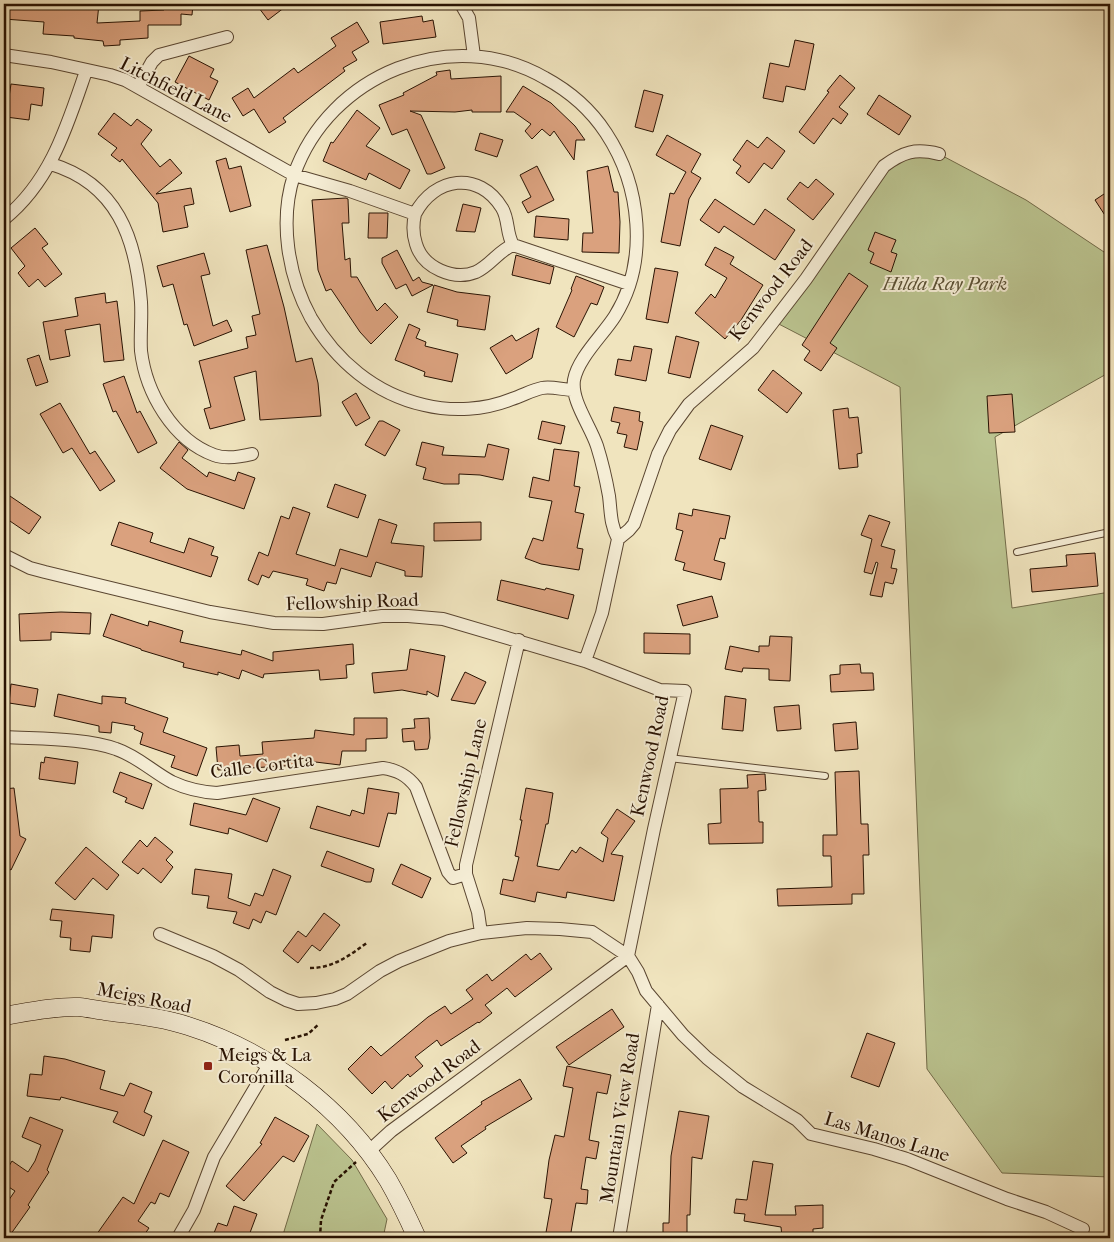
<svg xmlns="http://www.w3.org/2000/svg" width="1114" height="1242" font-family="'IM FELL French Canon',serif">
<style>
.green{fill:#bbc490;stroke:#726b49}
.building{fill:#daa17e;stroke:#281202}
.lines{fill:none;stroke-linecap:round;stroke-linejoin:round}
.lane-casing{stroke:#5a4631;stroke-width:8}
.street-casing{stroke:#5a4631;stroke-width:14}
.secondary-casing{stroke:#281202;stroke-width:19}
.path{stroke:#281202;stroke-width:2.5;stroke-dasharray:4 2.5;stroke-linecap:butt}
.lane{stroke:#f5edd5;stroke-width:6}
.street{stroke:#f5edd5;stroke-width:12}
.secondary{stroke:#f5edd5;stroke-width:18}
.poi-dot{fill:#8f2418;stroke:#f5edd5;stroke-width:2}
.labels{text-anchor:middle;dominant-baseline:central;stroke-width:4;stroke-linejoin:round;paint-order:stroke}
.street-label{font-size:19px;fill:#281202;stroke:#f5edd5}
.park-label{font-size:19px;font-style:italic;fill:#5b5034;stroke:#f5edd5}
.poi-label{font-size:19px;fill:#281202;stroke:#f5edd5;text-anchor:start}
</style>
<rect width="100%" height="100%" fill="#f0e4be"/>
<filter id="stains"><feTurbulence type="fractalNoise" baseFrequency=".004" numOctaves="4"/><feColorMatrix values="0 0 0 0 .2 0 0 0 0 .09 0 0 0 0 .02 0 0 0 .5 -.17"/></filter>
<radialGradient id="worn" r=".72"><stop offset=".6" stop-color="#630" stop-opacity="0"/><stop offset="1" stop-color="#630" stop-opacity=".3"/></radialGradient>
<path class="green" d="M939 154 1026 200 1110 256V372L995 437 1012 608 1110 592V1177L1002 1173 927 1069 900 387 773 321 898 156Z
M317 1124 352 1160 387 1219 383 1238H282Z"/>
<path class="building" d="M4 4H99L97 23 140 21V11L164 10V4H193L192 15 181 14V25H148V38L120 40V45L104 46 103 41 74 38V36L43 34 44 22 4 19Z
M256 4H289L268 20Z
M422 16 423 22 433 20 436 37 383 44 380 22Z
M357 22 369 42 352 52 357 60 343 68 345 71 283 118 286 122 269 133 254 109 243 116 232 98 248 88 254 98 294 68 298 73 336 46 331 38Z
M795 40 814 44 805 90 786 86 783 102 763 98 770 63 789 67Z
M189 56 214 69 210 77 218 81 209 100 175 82Z
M450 70 451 79 501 76V112H472V110L455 112 410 111 421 115 445 168 431 174H427L407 129 392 135 379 105 404 95 403 93 437 75 436 72Z
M840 75 855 88 839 107 848 114 841 124 833 118 814 144 799 132 829 92 827 91Z
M11 84 44 88 42 106 31 104 29 120 6 117Z
M523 86 551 103 575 126 585 140H576L574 160 554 131 550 136 542 129 532 139 525 131 531 124 514 112H506Z
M644 90 663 95 653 132 635 127Z
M879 95 911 116 899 135 867 114Z
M357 110 380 128 366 146 410 170 400 189 369 173 366 180 323 161 331 142 333 143Z
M114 113 131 126 137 119 152 130 141 144 160 167 170 159 182 173 156 194 191 188 194 204 184 206 188 227 163 232 158 203 122 159 120 162 111 155 117 148 98 134Z
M480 133 503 140 497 157 475 150Z
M667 135 701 154 691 172 701 178 689 199 680 246 661 242 670 193 674 194 686 172 656 155Z
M767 137 785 151 772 169 764 163 749 183 736 173 741 166 733 160 747 140 758 148Z
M226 158 229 169 241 166 251 206 230 212 216 161Z
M537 166 554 200 528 213 522 202 531 197 520 175Z
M608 166 614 192H618L620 222 619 253 582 252 583 233H593L587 171Z
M816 179 834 194 813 220 787 199 800 182 808 188Z
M1110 190V223L1095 200Z
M346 198 348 199 349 223H342L345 260 350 258 351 277H357L377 311 385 303 398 317 371 344 360 332 331 289 326 291 318 270 312 200Z
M715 199 754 225 765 209 795 230 775 260 724 226 719 233 700 220Z
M463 204 481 208 475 232 456 231Z
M369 213H388L387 238H368Z
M536 216 569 219 568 240 534 237Z
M35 228 48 244 42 248 62 274 45 287 38 279 29 287 18 273 25 266 11 248Z
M875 232 896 240 891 252 897 254 891 272 870 263 874 253 868 250Z
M267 245 284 307 296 362 312 358 318 383 321 416 260 420 256 371 234 377 245 420 210 429 204 409 211 407 199 361 248 348 246 337 256 335 252 316 260 314 246 250Z
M715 247 734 257 730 264 763 285 741 320 725 339 695 313 711 294 715 298 727 278 705 265Z
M397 250 413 281 419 277 422 282 433 285 412 296 406 284 396 289 382 263V258Z
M204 253 210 274 201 276 213 326 227 320 232 331 194 346 187 324 184 325 173 284 163 287 157 266Z
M516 255 554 267 550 284 512 275Z
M655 268 678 272 668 323 646 319Z
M849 273 868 286 830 343 837 348 821 371 804 360 810 351 802 345Z
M576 276 604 287 597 305 591 303 574 337 556 327 572 290 571 289Z
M434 285 457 292 490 296 485 330 457 326 458 320 427 312Z
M105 293 106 303 117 301 124 360 104 362 100 324 65 330 70 356 50 360 43 322 78 316 75 298Z
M409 324 420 329 416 338 426 342 425 346 458 354 452 382 424 376 425 372 395 360Z
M539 328 532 358 506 374 490 348 512 335 516 341Z
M676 336 699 342 690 378 668 373Z
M634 346 652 349 646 381 615 375 618 359 631 361Z
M39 355 48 382 36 386 27 359Z
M773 370 802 393 787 413 758 390Z
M124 376 137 413 140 411 157 443 138 453 116 411 113 412 103 384Z
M356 393 370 418 356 426 342 402Z
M1012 394 1015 432 989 433 987 396Z
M60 403 90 454 95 451 115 481 100 491 72 448 63 453 40 414Z
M614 407 640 412 639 421 643 422 637 450 624 447 627 435 617 433 620 423 611 421Z
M848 408 849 418 858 417 862 453 857 454 858 467 839 469 833 410Z
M379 421H383L400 430 385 456 365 445Z
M542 421 565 426 561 444 538 439Z
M711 425 743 436 731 470 699 459Z
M179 442 188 450 182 458 207 477 209 472 235 481 238 472 255 478 244 509 187 489 160 468Z
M422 442 444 447 442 455 485 457 488 444 509 449 503 480 480 475 459 474V484H444L423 479 426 468 416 465Z
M554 449 579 452 574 486 580 487 575 512 584 514 577 548 583 549 579 570 541 564 525 558 533 538 543 541 552 501 529 497 533 477 549 481Z
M335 484 366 495 358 518 327 507Z
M4 492 41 517 29 534 4 517Z
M293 507 310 513 296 554 335 566 340 549 367 557 379 519 397 525 391 543 424 546 422 577 405 576V571L376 562 371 577 341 568 336 584 327 582 324 591 306 585 308 579 273 571 269 578 262 575 258 585 248 580 259 552 268 556 281 516 289 519Z
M693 509 730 516 725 539 720 538 714 560 725 563 721 580 683 570 685 563 675 560 683 531 676 529 679 513 692 516Z
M869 515 890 522 881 546 895 550 891 568 897 569 893 584 885 582 882 597 870 595 878 563 876 562 872 574 864 572 872 539 861 535Z
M119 522 153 533 150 542 184 553 189 538 214 547 211 555 218 557 211 577 111 545Z
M481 522V540L434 541V523Z
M1095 553 1098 586 1032 592 1030 569 1067 566 1066 555Z
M501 580 545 590 546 588 574 595 568 619 497 600Z
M712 596 718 617 683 626 677 605Z
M61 612 91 613 90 634 51 632V640L20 641 19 614Z
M111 614 148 626 149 621 183 631 180 642 241 655 242 650 273 661V652L353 644 354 664 346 665 347 678 320 680 319 670 264 674 263 678 242 670 239 679 218 672V675L183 667 184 663 141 650V649L103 636Z
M644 633 690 634V654L644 653Z
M770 636 792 637 790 681 769 680V669L743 668 742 672 725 669 730 646 759 652V646H769Z
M410 649 445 656 438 697 427 691V695L402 690 374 693 372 673 407 670Z
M860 664 861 673H873L874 690 831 692 830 675 840 674V665Z
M465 672 486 682 475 704 451 700Z
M11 684 38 689 35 707 9 703Z
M58 694 102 704V696L126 698 125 703 168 718 163 732 207 748 197 776 171 767 175 756 140 744 143 733 134 729 135 726 112 722 111 733 99 732V726L54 716Z
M725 696 746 699 743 731 722 729Z
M799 705 801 729 777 731 774 707Z
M354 718H387V738L366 739V751H342L340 765 299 760V765L218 770 216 747 239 745 240 756 263 754 262 742 314 738 315 730 354 735Z
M429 718 430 738 428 749 415 750 414 741 403 742 402 729 415 728 414 719Z
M856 722 858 749 835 751 833 724Z
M45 757 78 762 75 784 39 779 41 762 44 763Z
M859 771 861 824H868L869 855H863L864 894H852V904L778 906 777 889 832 887 831 856H823V835H837L835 772Z
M120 772 152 784 143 809 125 802 127 798 113 792Z
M765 774 766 790 758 791 759 822H763V843L709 844 708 824 721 823 720 789 748 788 747 775Z
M14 788 20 836 26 839 11 870 4 866V789Z
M368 788 399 793 396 814 388 813 379 847 310 828 317 806 350 816 352 810 364 814Z
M526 788 553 793 548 824H546L537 866 559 870 572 850 576 853 580 847 603 862 608 838 601 833 617 809 635 821 611 854 623 856 614 901 567 892 566 898 537 892 535 902 500 894 503 879 513 881 519 857 515 856 522 820H520Z
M253 798 280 808 267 842 229 828 228 834 190 825 194 803 246 815Z
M155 837 173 852 166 860 173 867 161 883 143 868 138 874 122 862 140 840 147 847Z
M86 847 119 875 107 890 93 878 75 900 55 883Z
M327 851 374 869 371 882H366L321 866Z
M401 864 431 878 422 898 392 884Z
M195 869 232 874 228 898 250 906 255 893 263 896 273 869 291 876 276 915 266 911 261 923 253 919 249 929 233 923 237 912 207 908 209 896 192 894Z
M52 909 114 915 112 938 92 936 90 952 70 950 71 938 60 937 62 921 50 920Z
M324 913 340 925 320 951 312 945 298 963 283 951 298 931 306 937Z
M540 953 552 969 515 997 507 988 485 1005 492 1013 479 1023 478 1022 441 1046 437 1040 415 1057 423 1066 410 1077 408 1074 392 1089 385 1081 372 1094 348 1069 371 1046 381 1056 428 1017 445 1006 451 1014 473 999 466 990 487 974 492 981 526 954 531 960Z
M612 1009 624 1027 569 1065 556 1047Z
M867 1033 895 1043 879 1087 851 1077Z
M44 1056 65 1059 105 1071 100 1089 124 1096 130 1083 152 1092 144 1112 152 1116 144 1136 113 1122 118 1112 61 1097 60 1100 27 1096 30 1074 42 1075Z
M567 1066 611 1075 607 1094 597 1092 592 1121 589 1140 599 1142 596 1159 586 1157 581 1189 588 1190 587 1204 576 1203 570 1238H545L552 1199 544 1198 549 1160 555 1135 564 1137 573 1088 563 1086Z
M520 1079 532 1099 485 1127 486 1129 461 1146 467 1153 453 1163 435 1138 482 1104 481 1102Z
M679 1111 709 1116 702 1159 692 1157 690 1215H687V1238H663V1223H669L671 1156Z
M30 1117 63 1130 47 1170 49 1172 28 1205 30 1207 8 1238H4V1207L15 1191 4 1184V1174L12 1161 28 1172 35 1161 41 1145 22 1137Z
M275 1117 309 1136 294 1162 283 1156 244 1201 226 1186 262 1144 260 1143Z
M163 1140 189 1152 169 1197 160 1193 155 1204 151 1202 138 1221 149 1228 142 1238H94L123 1197 134 1204Z
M753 1161 773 1164 765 1215H796L795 1206 823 1205V1228L813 1229V1237H782L781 1227 744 1221 745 1214 734 1213 736 1199 747 1200Z
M234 1206 257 1214 248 1238H212L218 1223 227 1226Z"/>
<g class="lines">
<defs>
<path id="lane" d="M1017 552 1110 532
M669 758 825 776"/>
<path id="street" d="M461 4 469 18 474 56
M4 55 51 62 110 75 125 80 294 175 350 191 415 214C434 177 479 170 502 208 509 219 506 233 513 245L629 284
M138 87 152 62 159 55 227 37
M51 164C117 184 136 238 141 302 142 318 140 335 141 351 146 393 173 440 214 455 225 459 240 457 252 454
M415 214C413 223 413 235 416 244 423 268 454 281 476 272 491 265 498 251 513 245
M4 219C51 181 67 126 86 71
M574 390C563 390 552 386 542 388 532 390 522 396 512 399 485 410 453 412 424 405 375 394 336 361 311 318 288 276 279 221 294 175 329 74 452 24 545 78 569 91 591 110 606 133 641 186 649 261 615 316 603 335 578 358 574 380 571 401 590 425 597 446 602 462 606 479 609 496 611 511 610 524 618 539
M4 555 30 568 45 572 210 612 274 623 323 624 382 616H408L443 619 585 661 660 690 685 691 654 829 628 956 391 1131 368 1152
M585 661 602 613 618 539 629 530 634 524 658 454 670 430 689 404 753 348 806 279 884 166C903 152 915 148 939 154
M5 737C37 739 86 738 116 749 137 756 153 772 172 782 187 789 201 792 217 793L383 768C397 770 407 775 416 787L448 872 453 878 466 874
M481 933 478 912 466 874V865L519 640
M160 934 213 956 239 970 270 992 286 1000 298 1004 316 1003 335 999 347 994 380 971 399 961 449 941 481 933 527 928 560 929 592 932 628 956 638 972 646 991 683 1035 707 1058 743 1087 797 1120 811 1134 874 1149 907 1159 1007 1199 1046 1212 1083 1229
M178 1238 194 1210 214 1157 270 1063
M619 1238 658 1005"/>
<path id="secondary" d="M4 1016C28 1012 55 1006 79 1007 88 1008 97 1010 105 1011 133 1015 161 1017 188 1026 268 1051 344 1108 388 1180 399 1199 408 1218 417 1238"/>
</defs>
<use href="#lane" class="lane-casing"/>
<use href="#street" class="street-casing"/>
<use href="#secondary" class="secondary-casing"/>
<path class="path" d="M310 968C333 968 349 956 368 942
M285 1040 308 1034 319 1024
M320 1238 321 1220 334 1182 356 1162"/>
<use href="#lane" class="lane"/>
<use href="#street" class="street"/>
<use href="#secondary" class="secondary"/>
</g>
<rect class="poi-dot" x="203" y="1061" width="10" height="10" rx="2.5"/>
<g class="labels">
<g class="street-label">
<text transform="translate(176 90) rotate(27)">Litchfield Lane</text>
<text transform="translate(771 290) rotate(-52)">Kenwood Road</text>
<text transform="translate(352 602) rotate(-2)">Fellowship Road</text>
<text transform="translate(650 756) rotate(-78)">Kenwood Road</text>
<text transform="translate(262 766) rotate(-7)">Calle Cortita</text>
<text transform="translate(466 783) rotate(-77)">Fellowship Lane</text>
<text transform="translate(144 998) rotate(11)">Meigs Road</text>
<text transform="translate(429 1081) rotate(-37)">Kenwood Road</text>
<text transform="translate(620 1118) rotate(-81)">Mountain View Road</text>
<text transform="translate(887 1137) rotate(17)">Las Manos Lane</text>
</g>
<g class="park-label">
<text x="945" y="284">Hilda Ray Park</text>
</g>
<g class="poi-label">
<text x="218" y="1055">Meigs &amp; La<tspan x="218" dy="22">Coronilla</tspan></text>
</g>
</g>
<rect width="1114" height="1242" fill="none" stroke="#f0e4be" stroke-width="20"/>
<rect x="5" y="5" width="1104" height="1232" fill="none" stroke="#281202" stroke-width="2.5"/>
<rect x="10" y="10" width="1094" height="1222" fill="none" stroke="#281202"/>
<rect width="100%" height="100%" filter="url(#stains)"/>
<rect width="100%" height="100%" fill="url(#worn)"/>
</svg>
